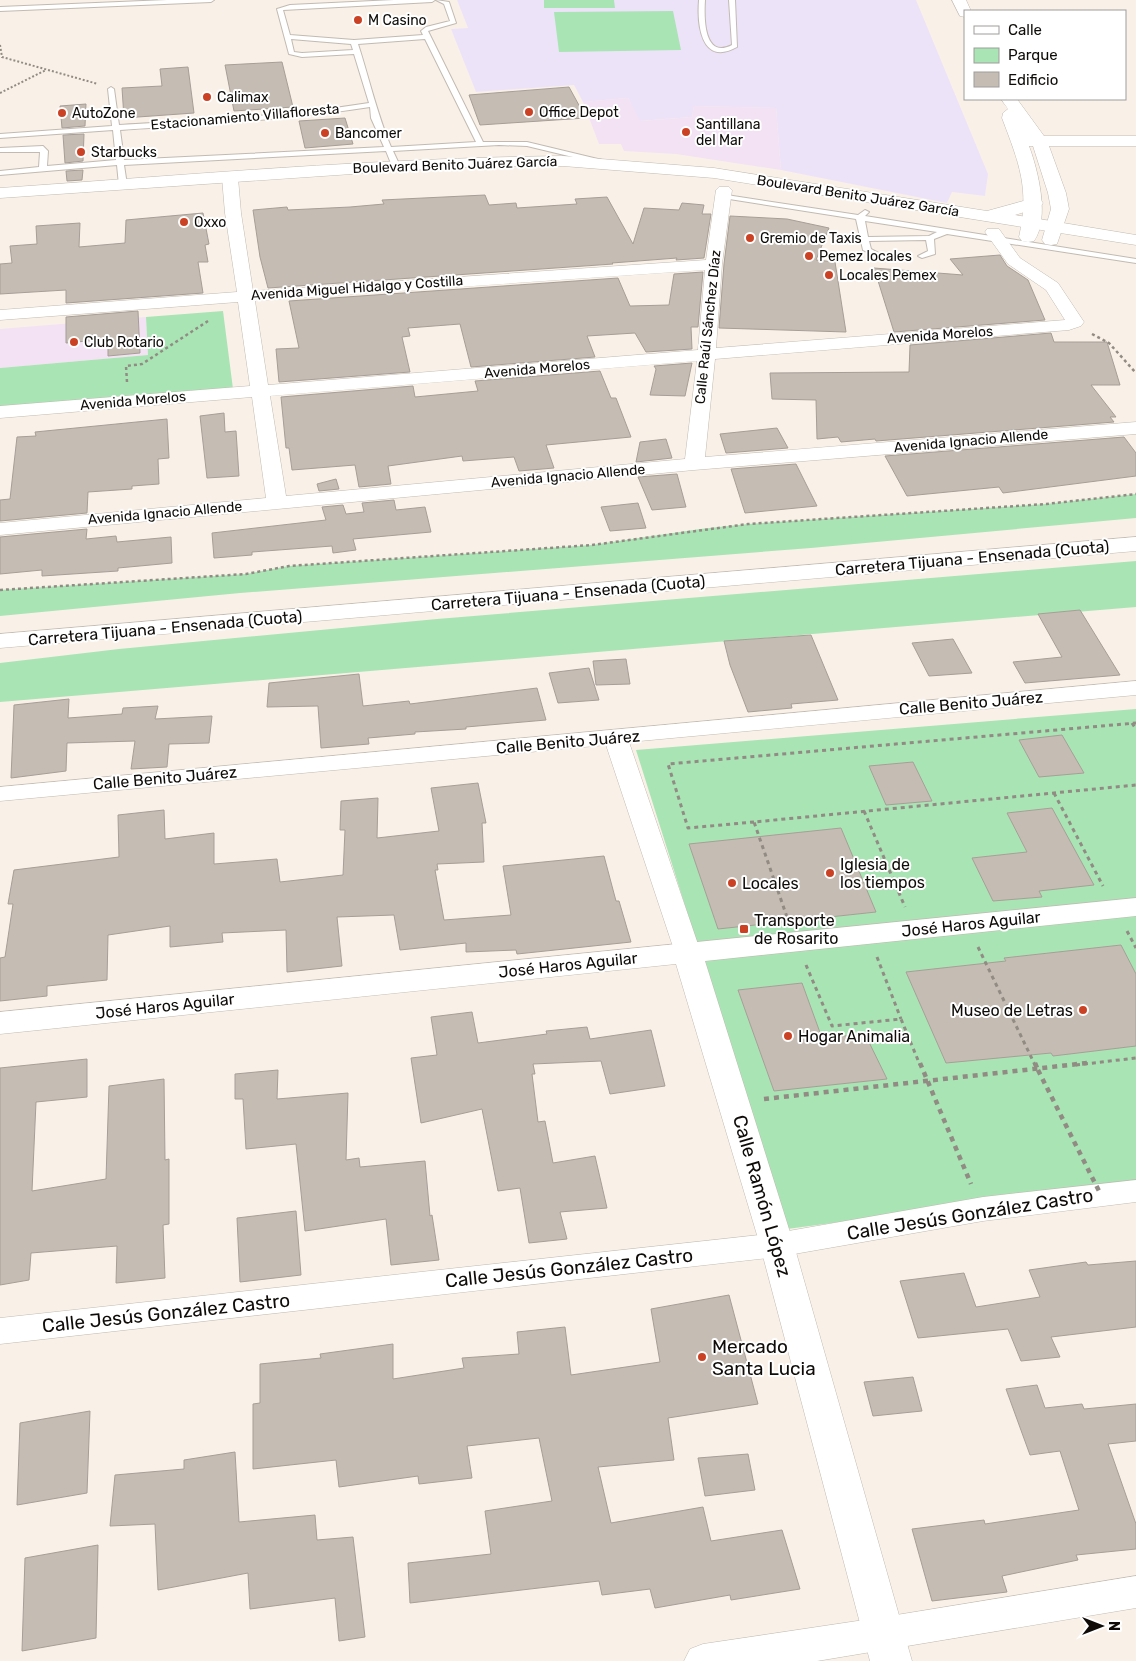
<svg xmlns="http://www.w3.org/2000/svg" width="1136" height="1661" font-family="Rubik,sans-serif">
<style>
.commercial{fill:#ede3f9}
.education{fill:#f3e2f4}
.green{fill:#a9e4b4}
.building{fill:#c5bdb4;stroke:#a79f97}
.lines{fill:none;stroke-linecap:round;stroke-linejoin:round}
.lane-casing{stroke:#c2bab2;stroke-width:2}
.street-casing{stroke:#c2bab2;stroke-width:1}
.secondary-casing{stroke:#c2bab2;stroke-width:1}
.primary-casing{stroke:#c2bab2;stroke-width:1}
.highway-casing{stroke:#c2bab2;stroke-width:1}
.path-far3{stroke:#918b84;stroke-width:2;stroke-dasharray:2 2;stroke-linecap:butt}
.path-far2{stroke:#918b84;stroke-width:2.5;stroke-dasharray:3 3;stroke-linecap:butt}
.path-far1{stroke:#918b84;stroke-width:3;stroke-dasharray:4 4;stroke-linecap:butt}
.path{stroke:#918b84;stroke-width:4.5;stroke-dasharray:5 5;stroke-linecap:butt}
.lane{fill:#fff;fill-rule:evenodd}
.street{fill:#fff;fill-rule:evenodd}
.secondary{fill:#fff;fill-rule:evenodd}
.primary{fill:#fff;fill-rule:evenodd}
.highway{fill:#fff;fill-rule:evenodd}
.path-bridge{stroke:#918b84;stroke-width:4.5;stroke-dasharray:5 5;stroke-linecap:butt}
.poi-dot{fill:#cb4123;stroke:#fff;stroke-width:2}
.labels{text-anchor:middle;dominant-baseline:central;stroke-width:4;stroke-linejoin:round;paint-order:stroke}
.far-poi-label{font-size:14px;fill:#0e0b08;stroke:#fff;text-anchor:start}
.far-street-label{font-size:14px;fill:#0e0b08;stroke:#fff}
.street-label{font-size:16px;fill:#0e0b08;stroke:#fff}
.poi-label{font-size:16px;fill:#0e0b08;stroke:#fff;text-anchor:start}
.near-street-label{font-size:19px;fill:#0e0b08;stroke:#fff}
.near-poi-label{font-size:19px;fill:#0e0b08;stroke:#fff;text-anchor:start}
</style>
<rect width="100%" height="100%" fill="#f9f1e8"/>
<path class="commercial" d="M457 0H916L988 174 985 196 952 192 947 203 781 170 776 108 694 106 692 117 639 121 628 98 583 102 574 85 476 92 451 29 468 28Z"/>
<path class="education" d="M628 98 640 121 692 117 694 106 776 108 781 170 676 154 624 151 621 144H599L583 102Z
M146 317 148 355 0 368V329Z"/>
<path class="green" d="M544 0H614L615 8H544Z
M673 11 681 50 559 52 554 12Z
M223 311 233 389 0 407V368L148 355 146 317Z
M1136 494V518L811 548 240 593 0 616V590L246 574 289 566 592 545 700 529 748 524 1046 504Z
M1136 561V607L0 702V663L119 649 437 619Z
M1136 709V1183L787 1229 636 750Z"/>
<path class="building" d="M282 62 293 107 234 111 225 65Z
M188 67 194 113 124 118 122 88 162 86 160 69Z
M569 87 586 118 480 125 469 95Z
M86 104 85 126 62 128 60 106Z
M345 118 353 144 305 148 299 121Z
M84 134 83 161 65 163 63 135Z
M83 170 82 180 67 181 66 171Z
M485 195 489 205 516 203 517 208 577 204 575 199 607 197 633 244 644 208 679 210 682 203 704 205 702 214H711L704 258 676 260 677 258 612 263 613 264 268 288 260 257 253 210 287 207 288 210 350 207 384 204 382 200Z
M203 213 209 244 205 245 208 262H198L203 293 66 303V290L0 294V264L12 263 10 246 37 244 36 226 80 223 79 247 125 243 126 220Z
M730 216 787 219 829 228 816 260 835 262 846 332 719 328 724 264Z
M1000 255 1007 266 1028 280 1045 320 894 332 874 268 963 275 950 259Z
M703 272 698 327H691L692 349 646 352 635 333 587 336 595 357 471 367 460 324 408 328 410 336 402 337 410 372 279 382 276 349 299 348 289 301 618 278 630 306 669 305 674 274Z
M138 311 140 353 108 356V339L66 343V317Z
M1051 333 1054 342H1107L1120 385H1091L1116 417H1110L1114 422 876 441 875 439 841 442 838 437 817 439 816 400 772 399 770 373 909 372 910 345Z
M692 363 685 396 650 395 656 369 654 366Z
M600 371 611 398H616L631 437 546 445 554 468 519 471 514 457 463 461 462 456 388 466 391 484 359 487 355 465 292 470 289 448H286L281 397 413 386 415 397 478 391 475 381Z
M224 413 225 432 236 431 239 476 207 478 200 416Z
M167 419 169 458 158 459 159 484 132 486V489L88 492 87 513 0 521V500L10 499 17 437 36 436 35 432Z
M777 428 788 448 726 453 720 434Z
M1124 437 1136 453V476L1003 493 999 487 907 496 885 456Z
M666 439 672 458 636 462 640 442Z
M796 464 817 506 745 513 731 469Z
M677 474 686 507 652 510 638 477Z
M336 479 339 489 319 491 317 484Z
M394 500 396 510 425 507 431 532 353 539 356 550 333 553 332 546 252 552V555L214 558 212 533 326 520 322 507 343 505 346 514 364 512 362 503Z
M638 503 646 528 610 531 601 507Z
M87 529 86 539 116 536 117 542 171 537 172 563 118 568V571L42 576V570L0 574V537Z
M1080 610 1120 675 1025 683 1013 662 1062 657 1038 614Z
M811 635 838 700 791 704 792 708 748 712 730 665 724 641Z
M953 639 972 673 929 676 912 643Z
M626 659 630 684 596 685 593 661Z
M589 668 599 700 558 703 549 673Z
M359 674 363 706 409 701 410 704 537 688 546 720 466 727V729L415 732V734L368 738 369 744 321 748 318 706 267 707 269 683Z
M69 699 68 718 122 714 123 708 158 706 155 719 212 716 209 743 169 744 167 767 131 769 135 741 67 743 66 771 11 778 14 705Z
M1062 735 1084 773 1039 777 1019 740Z
M913 762 932 801 886 805 869 766Z
M478 783 486 823H482L484 862 437 864 438 870H435L444 920 511 915 503 866 604 856 616 901H619L631 942 517 954 516 950 466 952V943L400 950 394 915 337 917 342 966 287 972 286 930 222 933 223 942 170 947V926L108 935 107 980 47 986V996L0 1001V958L5 957 13 904H8L14 870 119 857 118 815 164 810 165 839 214 833V864L277 859 280 882 343 875 345 830H340L341 801 378 798 377 838 439 831 431 788Z
M1052 808 1094 885 1039 891 1042 897 993 901 972 858 1027 852 1007 813Z
M841 828 876 912 718 929 689 844Z
M1121 945 1136 974V1046L1053 1056 1051 1053 946 1063 906 972 1006 961 1004 958Z
M802 983 822 1038 865 1034 887 1079 774 1091 738 990Z
M472 1012 478 1043 547 1034 546 1031 587 1027 590 1039 651 1030 665 1086 610 1094 601 1061 533 1064 535 1074H532L538 1122 545 1121 553 1163 595 1156 607 1208 560 1212 567 1239 529 1243 520 1188 498 1191 482 1109 421 1123 411 1058 437 1055 431 1017Z
M87 1059V1097L36 1102 32 1191 106 1179 109 1086 164 1079 165 1160 169 1159V1224L163 1225 165 1278 116 1283 117 1246 31 1253 29 1280 0 1285V1068Z
M278 1070 277 1099 348 1093 346 1160 359 1158 360 1167 425 1161 430 1216 432 1215 439 1260 391 1265 386 1219 305 1231 296 1144 246 1149 243 1099H235V1074Z
M296 1211 301 1275 240 1282 237 1218Z
M1136 1261V1327L1051 1337 1060 1357 1021 1361 1008 1329 918 1338 900 1281 964 1273 976 1307 1040 1297 1029 1270 1086 1262 1088 1265Z
M729 1295 758 1404 668 1418 674 1460 598 1467 611 1523 703 1507 711 1541 782 1530 800 1589 731 1600 730 1595 655 1608 650 1589 602 1595 599 1581 410 1603 408 1563 491 1554 485 1511 552 1501 539 1438 467 1446 472 1478 419 1484 418 1476 339 1487 336 1460 253 1469V1404L260 1403V1364L321 1358 320 1354 393 1344V1379L464 1368 462 1358 519 1354 517 1332 565 1327 571 1375 660 1362 651 1309Z
M913 1377 922 1411 873 1416 864 1382Z
M1037 1385 1045 1408 1082 1404 1084 1409 1136 1404V1441L1108 1444 1136 1524V1549L1076 1555 1078 1560 1002 1576 1007 1592 932 1601 912 1529 984 1520 985 1524 1079 1510 1060 1451 1030 1455 1006 1389Z
M90 1411 87 1493 17 1505 20 1423Z
M235 1452 239 1522 315 1515 317 1540 353 1537 365 1637 339 1641 335 1598 250 1609 248 1573 158 1590 155 1524 110 1526 115 1475 184 1469V1460Z
M748 1454 755 1490 705 1496 698 1458Z
M98 1545 96 1638 22 1651 25 1558Z"/>
<g class="lines">
<defs>
<path id="lane" d="M167 0H214L211 2 0 11V7Z
M394 0H435L432 2 283 10 290 35 354 40 423 35 421 31 426 27 450 21 444 4 436 0 449 2 456 23 428 31 483 142H527L602 160V164L527 146 499 145 393 151 400 166 396 168 392 166 386 151 124 165 127 185 123 187 119 185 117 165 0 175V171L39 167 40 152H0V148L43 146 48 151 47 166 116 160 113 130 0 138V134L112 126 108 89 111 87 114 89 119 125C203 120 286 116 369 103L354 54 302 57 289 54 277 9 290 5ZM291 39 351 44 353 50 302 53 294 52ZM425 39 476 142 391 147C377 114 369 78 358 44ZM370 107 371 118 384 147 124 160 120 130C203 124 287 120 370 107Z
M699 0H705C704 16 703 60 732 45L729 0H735L737 47C701 67 697 24 699 0Z
M720 194 858 215 865 210 869 212 865 216 1136 259V263L947 234 934 239 935 254 922 258 918 256 928 251 926 240 869 241 871 249 882 255 878 257 863 250 856 219 723 198 719 196ZM865 221 937 232 929 236 868 237Z"/>
<path id="street" d="M230 173 235 175 238 178 241 213 253 291 706 260 716 190 719 187H729L732 190 722 264 716 348 1065 320 1046 290 1008 264 985 232 987 229H999L1020 258 1058 283 1084 322 1081 326 1069 330 715 359 705 457 1136 422V434L694 470 0 535V523L266 498 252 397 0 418V406L250 386 238 302 0 320V310L237 292 225 213 222 178 225 175ZM705 270 698 350 268 385 255 301ZM697 361 685 459 286 496 270 396Z
M1136 681V695L629 742 701 953 697 959 688 962 679 959 675 953 606 745 0 801V787Z
M1136 1180V1202L983 1221 777 1257 0 1344V1318L777 1233 983 1197Z
M1136 1576V1608L817 1661H684L690 1649 703 1644 884 1617Z"/>
<path id="secondary" d="M952 0H966L971 11H965V17L960 16Z
M1001 99H1017L1044 136H1136V146H1049L1066 193 1069 209 1057 244 1051 245 1045 244 1042 240 1051 209 1048 193 1033 146H1029C1038 170 1050 218 1034 241L1028 242 1022 241 1019 237C1030 189 1019 163 1002 118L1003 113 1008 109Z
M1136 898V916L705 961 794 1245 912 1661H870L760 1245 676 964 0 1034V1012Z"/>
<path id="primary" d="M563 156 714 168 987 211 1034 198 1040 199 1043 203 1040 207 1015 215 1136 235V245L714 178 563 166 467 167 396 171 0 198V188C187 175 375 158 563 156Z"/>
<path id="highway" d="M1136 537V551L0 648V634Z"/>
</defs>
<use href="#lane" class="lane-casing"/>
<use href="#street" class="street-casing"/>
<use href="#secondary" class="secondary-casing"/>
<use href="#primary" class="primary-casing"/>
<use href="#highway" class="highway-casing"/>
<path class="path-far3" d="M0 45 2 57 98 84
M0 93 46 70"/>
<path class="path-far2" d="M1092 334 1109 343 1136 373
M127 382 126 366 142 364 208 321
M0 590 246 574 289 566 592 545 748 524 1046 504 1136 494"/>
<path class="path-far1" d="M1132 723 1136 729
M1054 793 1103 886
M864 811 905 907
M754 822 688 828 668 764 1136 723
M787 917 754 822 1136 785
M1127 931 1136 948
M978 947 1035 1065
M877 957 901 1019
M806 965 832 1026 901 1019 920 1065
M1076 1065 1136 1058"/>
<path class="path" d="M920 1063 971 1184
M1035 1063 1038 1070
M764 1099 1087 1063"/>
<use href="#lane" class="lane"/>
<use href="#street" class="street"/>
<use href="#secondary" class="secondary"/>
<use href="#primary" class="primary"/>
<use href="#highway" class="highway"/>
<path class="path-bridge" d="M1038 1070 1101 1195"/>
</g>
<g class="poi-dot">
<circle cx="358" cy="20" r="5"/>
<circle cx="207" cy="97" r="5"/>
<circle cx="529" cy="112" r="5"/>
<circle cx="62" cy="113" r="5"/>
<circle cx="686" cy="132" r="5"/>
<circle cx="325" cy="133" r="5"/>
<circle cx="81" cy="152" r="5"/>
<circle cx="184" cy="222" r="5"/>
<circle cx="750" cy="238" r="5"/>
<circle cx="809" cy="256" r="5"/>
<circle cx="829" cy="275" r="5"/>
<circle cx="74" cy="342" r="5"/>
<circle cx="830" cy="873" r="5"/>
<circle cx="732" cy="883" r="5"/>
<rect x="739" y="924" width="10" height="10" rx="2.5"/>
<circle cx="1083" cy="1010" r="5"/>
<circle cx="788" cy="1036" r="5"/>
<circle cx="702" cy="1357" r="5"/>
</g>
<g class="labels">
<g class="far-poi-label">
<text x="368" y="20">M Casino</text>
<text x="217" y="97">Calimax</text>
<text x="539" y="112">Office Depot</text>
<text x="72" y="113">AutoZone</text>
<text x="696" y="124">Santillana<tspan x="696" dy="16">del Mar</tspan></text>
<text x="335" y="133">Bancomer</text>
<text x="91" y="152">Starbucks</text>
<text x="194" y="222">Oxxo</text>
<text x="760" y="238">Gremio de Taxis</text>
<text x="819" y="256">Pemez locales</text>
<text x="839" y="275">Locales Pemex</text>
<text x="84" y="342">Club Rotario</text>
</g>
<g class="far-street-label">
<text transform="translate(245 117) rotate(-5)">Estacionamiento Villafloresta</text>
<text transform="translate(455 165) rotate(-2)">Boulevard Benito Juárez García</text>
<text transform="translate(858 196) rotate(9)">Boulevard Benito Juárez García</text>
<text transform="translate(357 288) rotate(-4)">Avenida Miguel Hidalgo y Costilla</text>
<text transform="translate(708 327) rotate(-84)">Calle Raúl Sánchez Díaz</text>
<text transform="translate(940 335) rotate(-4)">Avenida Morelos</text>
<text transform="translate(537 369) rotate(-5)">Avenida Morelos</text>
<text transform="translate(133 401) rotate(-5)">Avenida Morelos</text>
<text transform="translate(971 441) rotate(-5)">Avenida Ignacio Allende</text>
<text transform="translate(568 476) rotate(-5)">Avenida Ignacio Allende</text>
<text transform="translate(165 513) rotate(-5)">Avenida Ignacio Allende</text>
</g>
<g class="street-label">
<text transform="translate(972 558) rotate(-5)">Carretera Tijuana - Ensenada (Cuota)</text>
<text transform="translate(568 593) rotate(-5)">Carretera Tijuana - Ensenada (Cuota)</text>
<text transform="translate(165 628) rotate(-5)">Carretera Tijuana - Ensenada (Cuota)</text>
<text transform="translate(971 703) rotate(-5)">Calle Benito Juárez</text>
<text transform="translate(568 742) rotate(-5)">Calle Benito Juárez</text>
<text transform="translate(165 778) rotate(-5)">Calle Benito Juárez</text>
<text transform="translate(971 924) rotate(-6)">José Haros Aguilar</text>
<text transform="translate(568 965) rotate(-6)">José Haros Aguilar</text>
<text transform="translate(165 1006) rotate(-6)">José Haros Aguilar</text>
</g>
<g class="poi-label">
<text x="840" y="864">Iglesia de<tspan x="840" dy="18">los tiempos</tspan></text>
<text x="742" y="883">Locales</text>
<text x="754" y="920">Transporte<tspan x="754" dy="18">de Rosarito</tspan></text>
<text x="1073" y="1010" text-anchor="end">Museo de Letras</text>
<text x="798" y="1036">Hogar Animalia</text>
</g>
<g class="near-street-label">
<text transform="translate(762 1196) rotate(74)">Calle Ramón López</text>
<text transform="translate(970 1214) rotate(-9)">Calle Jesús González Castro</text>
<text transform="translate(569 1268) rotate(-6)">Calle Jesús González Castro</text>
<text transform="translate(166 1313) rotate(-6)">Calle Jesús González Castro</text>
</g>
<g class="near-poi-label">
<text x="712" y="1346">Mercado<tspan x="712" dy="22">Santa Lucia</tspan></text>
</g>
</g>
<rect x="964" y="10" width="162" height="90" fill="#ffffff" stroke="#9f9d9c"/>
<rect x="974" y="26" width="25" height="8" fill="#ffffff" stroke="#9f9d9c"/>
<text x="1008" y="35" font-size="15" fill="#0e0b08">Calle</text>
<rect x="974" y="48" width="25" height="15" fill="#a9e4b4" stroke="#9f9d9c"/>
<text x="1008" y="60" font-size="15" fill="#0e0b08">Parque</text>
<rect x="974" y="72" width="25" height="15" fill="#c5bdb4" stroke="#9f9d9c"/>
<text x="1008" y="85" font-size="15" fill="#0e0b08">Edificio</text>
<g transform="translate(1101 1626) rotate(90)" stroke="#ffffff" stroke-width="4" paint-order="stroke">
<path d="M0-4L9 19L0 12L-9 19Z" fill="#0e0b08"/>
<text y="-8" font-size="14" font-weight="bold" text-anchor="middle" fill="#0e0b08">N</text>
</g>
</svg>
